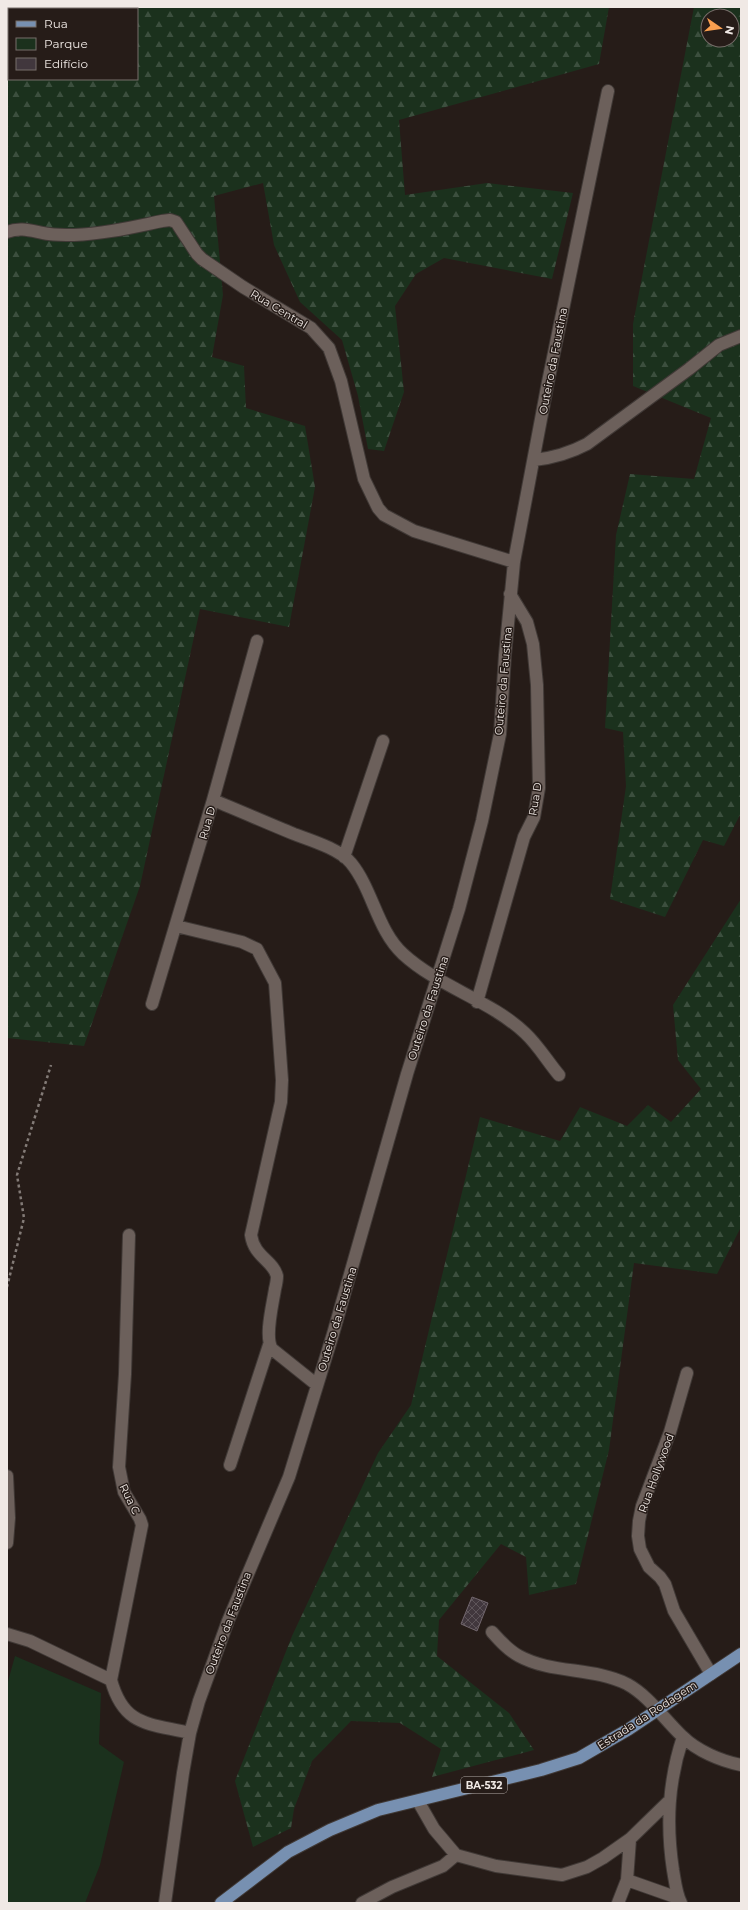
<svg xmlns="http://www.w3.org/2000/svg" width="748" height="1910" font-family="Montserrat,sans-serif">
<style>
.green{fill:#1b311d}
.forest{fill:url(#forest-firs);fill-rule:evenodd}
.building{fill:url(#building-cross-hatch);stroke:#72676e}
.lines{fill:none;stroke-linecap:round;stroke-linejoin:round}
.minor-casing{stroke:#403936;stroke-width:14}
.major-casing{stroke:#403936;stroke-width:14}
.path{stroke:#837b77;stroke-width:2.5;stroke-dasharray:3 3;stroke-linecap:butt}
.minor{stroke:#6c605b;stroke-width:12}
.major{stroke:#7790b1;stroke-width:12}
.labels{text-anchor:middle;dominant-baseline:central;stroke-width:3;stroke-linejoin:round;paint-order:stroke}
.shield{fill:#261c18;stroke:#b3aca8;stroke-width:1}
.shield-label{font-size:10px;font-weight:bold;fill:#f0e9e5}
.street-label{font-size:11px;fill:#f0e9e5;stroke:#261c18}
</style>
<defs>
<pattern id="forest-firs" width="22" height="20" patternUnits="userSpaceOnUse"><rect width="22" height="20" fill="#1b311d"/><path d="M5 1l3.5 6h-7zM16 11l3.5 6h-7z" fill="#3c4f3e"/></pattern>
<pattern id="building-cross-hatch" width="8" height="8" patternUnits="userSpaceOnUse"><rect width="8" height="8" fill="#41373d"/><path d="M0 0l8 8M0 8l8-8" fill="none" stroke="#5d5459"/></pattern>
</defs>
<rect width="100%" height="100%" fill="#261c18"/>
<path class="green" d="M15 1656 101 1693 99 1744 124 1762 100 1865 85 1903H7V1685Z"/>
<path class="forest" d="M7 7H609L599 64 399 120 405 195 487 183 573 193 552 279 444 258 416 274 395 306 404 392 384 451 368 449 358 396 342 340 300 302 274 245 263 183 214 196 223 295 212 357 244 366 246 408 305 426 315 487 289 627 200 609 140 886 84 1046 7 1038ZM9 9H137V79H9Z
M694 7H741V813L724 846 703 840 665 917 610 899 626 786 623 732 605 728 616 535 630 474 694 479 711 418 633 386V324ZM708 16H732V40H708Z
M741 899V1227L717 1274 634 1263 609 1450 576 1584 529 1595 526 1557 501 1544 439 1620 437 1656 509 1713 534 1750 432 1777 441 1749 400 1723 351 1721 312 1761 294 1809 291 1828 253 1847 235 1781 292 1636 378 1453 411 1405 480 1117 560 1141 580 1107 627 1126 648 1105 671 1122 701 1089 678 1060 673 1005Z"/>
<path class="building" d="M472 1597 488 1603 477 1631 461 1624Z"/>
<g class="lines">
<defs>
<path id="minor" d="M7 232C22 226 34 232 49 234 57 235 66 235 74 235 104 234 133 227 162 221L170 220 176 222 197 254 202 259 243 287 311 328 329 348 341 381 364 479 378 508 384 515 414 531 514 562
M534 460C553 458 570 453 587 444L689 369 719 345 741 336
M213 800C240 811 267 823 294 834 310 840 340 849 351 863 373 890 377 930 403 954 439 987 490 1000 525 1033 538 1045 548 1062 559 1075
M344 857 383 741
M176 926 242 942 257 949 275 983 282 1080 281 1102 251 1235C254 1257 273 1260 277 1276 277 1280 276 1285 275 1289 273 1303 264 1337 272 1349L317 1385
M477 1002 524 837 534 817 539 788 537 685 533 644 527 622 510 594
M152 1004 213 800 257 641
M129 1235 125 1374 119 1467 124 1492 140 1519 142 1525 111 1680C124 1727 149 1723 190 1733
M687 1373 670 1432 642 1506 639 1521 638 1536 640 1549 649 1567 660 1577 665 1584 674 1611 711 1674
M230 1465 269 1345
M7 1476 9 1518 7 1543
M492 1632C500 1641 508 1650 519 1656 552 1674 593 1667 627 1684 649 1696 664 1719 682 1736 697 1751 721 1761 741 1765
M7 1634 30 1641 111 1680
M418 1801 434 1829 456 1855 496 1866 562 1875 587 1867 603 1858 630 1839 668 1802
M627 1880 678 1898
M165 1903 183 1773 190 1733 199 1701 228 1621 289 1477 333 1334 407 1074 459 909 482 821 500 734 505 655 514 562 548 382 608 91
M362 1903 392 1887 443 1866 456 1855
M618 1903 627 1880 630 1839
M681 1903C676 1893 675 1881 673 1870 666 1824 668 1782 683 1737"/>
<path id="major" d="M221 1903 288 1852 330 1830 378 1810 541 1770 579 1758 629 1729 741 1654"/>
</defs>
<use href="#minor" class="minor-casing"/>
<use href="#major" class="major-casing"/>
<path class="path" d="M7 1287 24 1218 17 1175 51 1065"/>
<use href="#minor" class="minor"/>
<use href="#major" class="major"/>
</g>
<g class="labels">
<rect class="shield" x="461" y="1777" width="46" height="16" rx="3"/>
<g class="shield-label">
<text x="484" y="1785">BA-532</text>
</g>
<g class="street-label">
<text transform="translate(279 309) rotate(31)">Rua Central</text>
<text transform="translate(553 361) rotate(-79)">Outeiro da Faustina</text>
<text transform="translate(503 681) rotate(-85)">Outeiro da Faustina</text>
<text transform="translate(535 799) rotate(-81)">Rua D</text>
<text transform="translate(207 823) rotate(-74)">Rua D</text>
<text transform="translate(428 1008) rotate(-72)">Outeiro da Faustina</text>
<text transform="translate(337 1319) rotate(-73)">Outeiro da Faustina</text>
<text transform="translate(656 1473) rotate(-70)">Rua Hollywood</text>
<text transform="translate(130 1499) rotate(64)">Rua C</text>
<text transform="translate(228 1623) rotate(-69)">Outeiro da Faustina</text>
<text transform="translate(647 1715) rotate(-33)">Estrada da Rodagem</text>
</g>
</g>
<rect width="748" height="1910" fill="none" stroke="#f0e9e5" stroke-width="16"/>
<rect x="8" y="8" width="130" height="72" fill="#261c18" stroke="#776e6a"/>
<rect x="16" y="21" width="20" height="6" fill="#7790b1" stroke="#776e6a"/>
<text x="44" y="28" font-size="12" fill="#f0e9e5">Rua</text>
<rect x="16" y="38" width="20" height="12" fill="#1b311d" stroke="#776e6a"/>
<text x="44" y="48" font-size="12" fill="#f0e9e5">Parque</text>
<rect x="16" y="58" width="20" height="12" fill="#41373d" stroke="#776e6a"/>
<text x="44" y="68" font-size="12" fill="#f0e9e5">Edifício</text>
<g transform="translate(720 28) rotate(103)"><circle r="19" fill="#261c18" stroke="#776e6a"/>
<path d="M0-3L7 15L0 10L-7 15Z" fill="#fa9f4f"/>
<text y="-6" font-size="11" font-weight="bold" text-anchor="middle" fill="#f0e9e5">N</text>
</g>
</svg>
